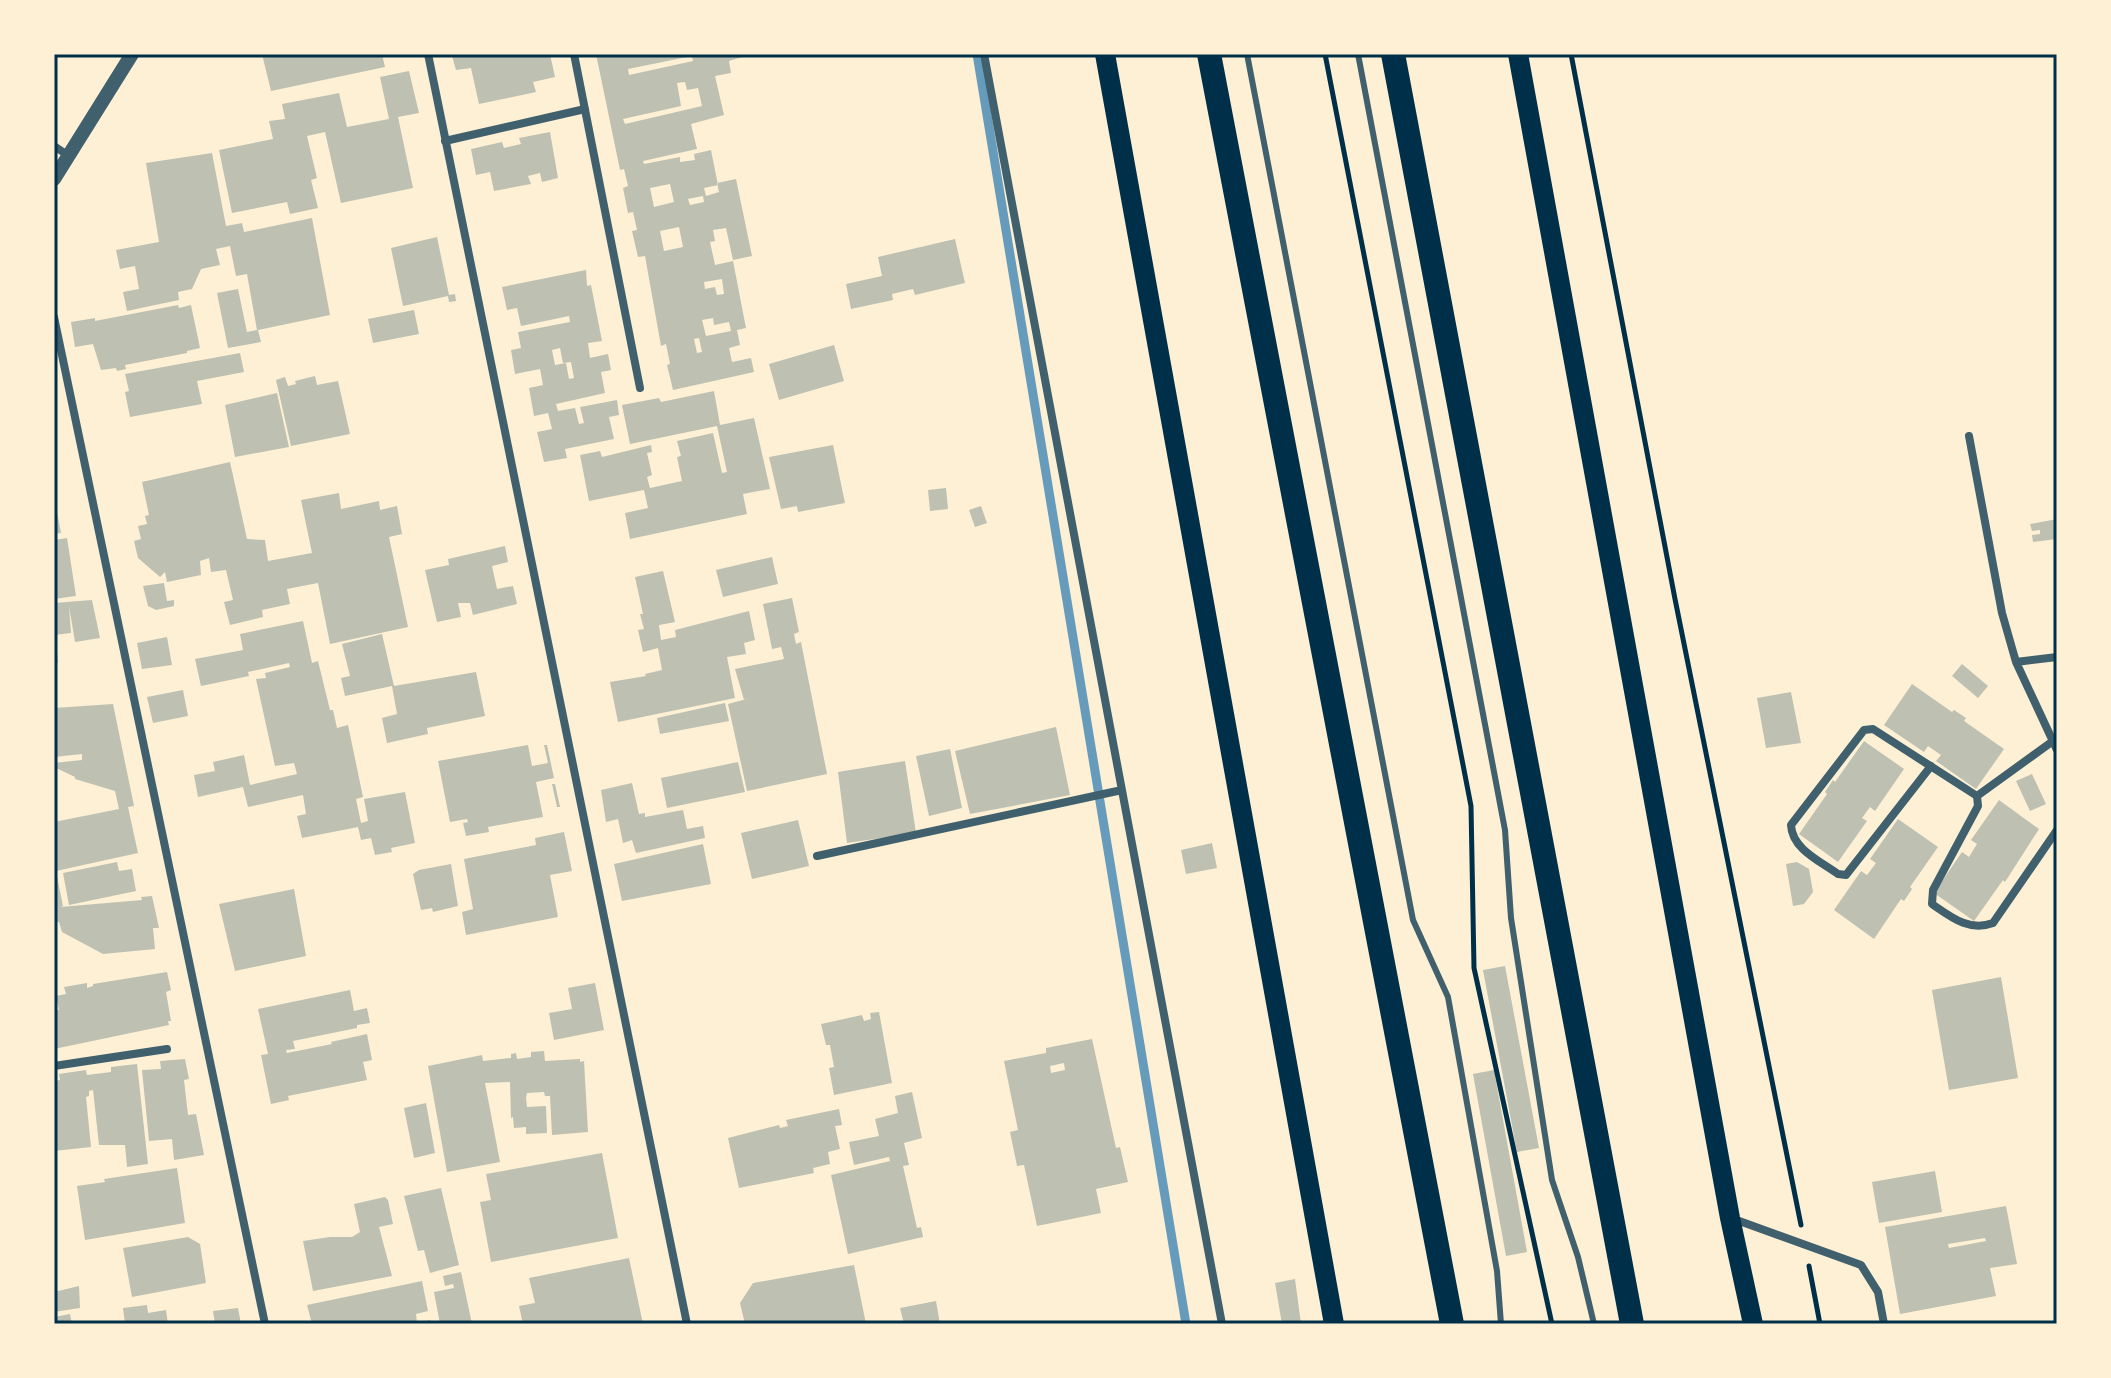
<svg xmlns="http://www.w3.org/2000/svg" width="2111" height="1378" font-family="'Source Sans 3',sans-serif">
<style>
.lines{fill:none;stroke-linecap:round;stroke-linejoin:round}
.stream{stroke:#669bbc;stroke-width:9}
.building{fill:#bec0b2;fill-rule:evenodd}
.path{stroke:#003049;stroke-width:5}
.service{stroke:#3f606c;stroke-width:6}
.minor{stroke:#3f606c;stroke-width:8}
.tertiary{stroke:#3f606c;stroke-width:14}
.primary{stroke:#003049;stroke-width:20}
.motorway{stroke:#003049;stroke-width:24}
.neatline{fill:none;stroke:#003049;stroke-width:3}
</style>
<rect width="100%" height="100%" fill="#fdf0d5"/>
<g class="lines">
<path class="stream" d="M977 54 1186 1324"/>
</g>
<path class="building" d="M262 54H382L385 67 271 91Z
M460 54H550L555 77 533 82 536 92 479 104 471 68 456 70 452 56Z
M596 54H752L729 61 731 73 715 76 724 115 691 124 697 149 643 161 644 164 680 157V162L695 160 694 154 711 150 718 185 704 188 706 196 719 192 717 183 736 179 752 256 733 260 726 228 713 230 715 241 710 242 715 265 733 261 746 328 737 330 740 345 729 348 732 362 751 358 754 372 673 390 667 365 670 364 666 344 661 346 645 256 638 257 632 231 637 230 633 212 628 213 623 188 628 186 624 169 620 170ZM692 56 693 61 629 75 628 69ZM685 82 687 90 698 88 702 106 625 124 623 119 681 106 677 83ZM670 184 674 202 654 207 650 188ZM703 196 704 202 690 205 688 199ZM679 227 683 247 664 251 660 231ZM722 279 724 294 717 295 715 287 705 289 704 282ZM713 318 714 325 729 322 731 331 706 336 702 320ZM699 338 702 352 697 353 694 339Z
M409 71 419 113 398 117 413 188 341 203 325 132 307 136 317 178 311 180 318 208 290 214 287 202 232 213 219 150 273 139 269 121 285 119 282 104 329 95 339 93 347 127 389 119 380 77Z
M550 132 558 178 542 182 540 173 528 176 531 184 494 191 490 172 476 175 471 149 502 142 504 148 521 144 519 138Z
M212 153 226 226 242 223 244 232 312 218 330 315 258 330 261 342 228 348 217 293 238 289 247 332 257 330 247 274 236 276 230 246 216 249 220 265 201 269 192 289 178 292 179 300 127 311 123 292 139 289 135 266 120 269 116 250 159 242 146 163Z
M437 237 449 295 455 294 456 301 449 302 448 296 403 306 391 248Z
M955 239 965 283 915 295 913 289 892 294 893 300 851 309 846 284 882 276 878 257Z
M586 270 587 286 591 285 602 341 588 343 590 358 608 354 611 370 601 372 605 393 556 404 558 411 575 408 579 424 584 423 580 407 617 400 619 415 609 417 614 439 565 449 567 458 544 462 537 432 552 429 548 413 534 416 529 388 543 385 540 369 515 374 511 350 521 348 518 332 570 322 569 316 521 326 517 308 507 310 502 287ZM560 348 563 363 571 362 574 378 569 379 566 363 555 365 552 350Z
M178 305 179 308 191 305 200 348 187 351V353L125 365 126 369 117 371 116 368 101 370 93 344 75 347 71 322 95 318V321Z
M414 310 419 334 373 343 368 319Z
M834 345 844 381 779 400 769 364Z
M240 353 244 372 197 381 202 404 130 417 125 392 129 391 125 374Z
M315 376 317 385 338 381 350 434 291 446 276 380 285 377 288 386 296 384 295 381Z
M714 391 720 425 754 418 770 489 743 494 747 514 630 539 625 513 648 508 644 490 589 501 580 455 600 451 602 457 651 445 652 452 647 453 652 475 647 477 650 488 682 481 677 457 681 456 677 441 713 433 722 473 727 472 717 426 630 444 622 405 659 398 661 402Z
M277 393 289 447 235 457 225 405Z
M833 445 845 503 798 512 797 506 781 509 769 457Z
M230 462 247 539 265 540 268 561 312 553 301 500 339 493 341 509 379 501 380 510 397 506 402 534 389 537 408 627 330 644 318 583 287 589 290 604 262 610 263 617 230 625 224 602 233 600 226 570 211 572 209 558 200 561 201 575 167 582 165 572 160 577 138 558 134 541 141 539 138 526 147 524 145 516 149 515 142 482Z
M946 488 948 509 930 511 928 490Z
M54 496 61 533 54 534Z
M981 506 987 523 975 527 969 510Z
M2057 519V539L2033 542 2032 535 2040 534V530L2032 531 2030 524Z
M67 538 76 596 54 599V540Z
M505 546 508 562 492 566 497 589 513 586 517 604 473 615 470 603H458L461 617 437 622 425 570 449 565 448 559Z
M772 557 778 584 723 597 716 570Z
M663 571 675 622 659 625 661 640 676 637 675 630 749 611 755 640 744 643 746 654 727 657 735 698 618 722 610 682 646 676 645 674 662 670 658 648 643 652 638 630 644 629 640 614H643L635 577Z
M164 583 167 601 174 600V606L156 610 148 606 143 586Z
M792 598 799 632 794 634 796 644 801 642 827 774 747 791 728 704 750 698 744 700 735 669 784 659 781 647 772 649 763 604Z
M92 600 100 638 75 642 69 606 71 633 54 635V603Z
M303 621 312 663 318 661 330 710H333L337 728 348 725 363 797 356 799 361 823 368 821 364 799 405 792 415 843 391 848 392 852 375 855 371 838 361 840 358 827 302 838 297 816 306 814 303 795 248 807 243 787 198 797 194 775 215 771 213 762 244 755 250 785 297 774 294 763 275 766 256 679 266 678 265 673 290 667 289 663 248 672 249 676 201 686 195 659 243 650 240 634Z
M382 634 394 686 476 672 485 716 427 728 428 734 387 743 382 718 397 714 392 686 345 696 341 678 350 676 342 644Z
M167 637 172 665 142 669 137 643Z
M54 641H56L58 663H54Z
M1962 664 1988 686 1978 698 1952 676Z
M1912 684 1952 712 1954 710 1966 718 1964 721 2004 749 1976 789 1936 761 1941 755 1928 746 1924 752 1884 725Z
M183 690 188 716 153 723 147 697Z
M1791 692 1801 743 1766 748 1757 698Z
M725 703 729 721 660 734 657 718Z
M113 704 134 806 128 807 138 853 56 871 63 906 60 907 142 900 141 897 152 896 159 928H153L155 949 103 954 62 932 59 922H54V822L119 809 115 791 75 779V777L54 767V763L82 760V754L54 757V708Z
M1056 727 1070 795 970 814 955 751Z
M1864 741 1904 769 1875 811 1870 807 1862 818 1867 821 1838 862 1799 834 1827 794 1825 792 1833 780 1835 782Z
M528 745 532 766 548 763 544 745H547L554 778 536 782 543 817 488 827 489 832 466 836 463 823 468 822 467 819 450 822 438 761Z
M950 749 962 808 929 816 916 756Z
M905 761 916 833 847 843 838 772Z
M738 762 745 792 667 808 661 778Z
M2032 774 2046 804 2030 811 2016 781Z
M632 783 639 814 645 813V817L683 810 687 829 703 826 705 838 636 853 632 840 623 843 618 819 606 822 601 790Z
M552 784H555L560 807H557Z
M1999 800 2039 829 2005 882 2003 880 1974 921 1934 893 1962 852 1969 857 1977 844 1971 840Z
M1898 819 1938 847 1910 887 1912 889 1904 901 1901 899 1874 939 1834 910 1861 871 1867 875 1876 863 1870 859Z
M798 820 809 866 752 879 741 833Z
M564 832 572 871 550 875 558 917 466 935 462 912 473 909 464 859 536 845 535 838Z
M1212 843 1217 868 1186 874 1181 850Z
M703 844 711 884 622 901 614 864Z
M117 862 119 871 132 869 136 891 69 905 63 873Z
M1797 862 1809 869 1813 892 1804 904 1793 906 1786 864Z
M451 864 458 906 433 912 432 908 421 910 413 874 419 870Z
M294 889 306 956 235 971 219 904Z
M1505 966 1539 1148 1517 1152 1483 970Z
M167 972 171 990 166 992 171 1021H168L169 1025 54 1049V1010H59L56 996 66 994 64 987 87 983V988L93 986V984Z
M2001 977 2018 1078 1949 1090 1932 990Z
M595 983 604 1030 554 1040 549 1013 572 1009 568 988Z
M350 990 354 1011 367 1008 370 1023 357 1025V1028L293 1041 295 1049 286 1050 287 1053 332 1044 331 1042 367 1034 372 1060 363 1062 367 1080 288 1096 289 1100 271 1104 261 1055 268 1054 258 1009Z
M879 1012 892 1083 834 1095 829 1068 834 1067 830 1045H826L821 1024 862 1015 864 1021 871 1019 870 1013Z
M1092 1039 1116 1148 1120 1147 1128 1182 1096 1189 1101 1213 1037 1226 1024 1165 1017 1166 1010 1132 1018 1130 1004 1061 1046 1053V1048ZM1064 1063 1065 1070 1051 1073 1050 1066Z
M544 1051 545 1061 580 1059V1062L584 1061 588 1132 552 1135 550 1096H545L544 1092 527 1093 526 1098 527 1107 546 1106 547 1133 526 1134V1127L514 1128 513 1117 511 1118 510 1082 485 1083 500 1162 447 1172 428 1066 482 1055 483 1061 511 1058V1054L516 1053 517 1059 531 1057V1052Z
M185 1059 189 1079 184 1080 188 1115 196 1114 204 1155 174 1160 172 1139 149 1141 142 1070 161 1069 160 1061Z
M137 1064 148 1164 127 1167 125 1145H99L93 1090 89 1091V1096L86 1097 91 1147 54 1151V1081L60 1080 59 1074 86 1070 87 1075 111 1072V1067Z
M1494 1070 1527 1252 1506 1256 1473 1074Z
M912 1092 922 1138 904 1143 909 1165 903 1166 917 1228 921 1227 923 1237 848 1254 831 1175 890 1161 889 1157 854 1165 849 1142 879 1136 875 1119 898 1113 895 1096Z
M426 1103 435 1153 414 1158 404 1108Z
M839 1109 842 1125 835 1126 840 1149 828 1152 830 1164 813 1168 814 1173 739 1188 728 1138 779 1125 780 1128 788 1126 786 1120Z
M602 1153 618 1238 491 1262 480 1202 491 1200 486 1174Z
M177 1168 185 1223 85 1240 77 1186 105 1182 104 1179Z
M1935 1171 1942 1212 1879 1223 1872 1182Z
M441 1188 459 1265 430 1273 424 1250 418 1251 404 1196Z
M385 1197 388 1200 393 1224 379 1227 392 1276 313 1291 303 1241 330 1237H352L360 1232 354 1204Z
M2006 1206 2017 1264 1990 1268 1996 1296 1900 1314 1885 1227ZM1985 1238 1986 1241 1949 1248 1948 1244Z
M188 1237 200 1244 206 1283 132 1297 123 1248Z
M629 1258 643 1324H523L519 1306 535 1303 529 1278Z
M854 1265 866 1324H745L740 1303 753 1283Z
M461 1272 472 1324H440L434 1292 454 1288 453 1284 445 1286 443 1276Z
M1295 1279 1301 1324H1282L1275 1283Z
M422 1281 428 1311 416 1314 417 1323 430 1320 431 1324H312L307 1305Z
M79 1286 80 1308 54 1312V1292Z
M936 1301 940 1324H904L900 1308Z
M147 1305 148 1313 166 1310 168 1324H125L123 1308Z
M238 1308 241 1324H215L213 1311Z
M70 1314 72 1324H54V1317Z"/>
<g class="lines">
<path class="path" d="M1325 54 1471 806 1474 968 1552 1324
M1571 54 1675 599 1801 1225
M1809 1266 1820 1324"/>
<path class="service" d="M1247 54 1413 920 1448 997 1497 1271 1501 1324
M1358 54 1505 830 1511 918 1552 1180 1578 1257 1594 1324"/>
<path class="minor" d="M428 54 687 1324
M574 54 640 388
M984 54 1222 1324
M445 141 585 109
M54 146 69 156
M54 317 265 1324
M1969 436 2002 613 2016 662 2057 750
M2016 662 2057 657
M1931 766 1846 875 1838 874C1820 861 1792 849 1791 825L1864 730 1873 729 1977 796 1978 806 1933 890 1932 904C1951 917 1969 932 1993 923L2057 830
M1977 796 2053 741
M817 856 1122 790
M54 1066 167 1049
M1731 1218 1861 1265 1878 1292 1884 1324"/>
<path class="tertiary" d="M54 179 132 54"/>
<path class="primary" d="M1105 54 1334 1324
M1518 54 1730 1218 1753 1324"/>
<path class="motorway" d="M1209 54 1452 1324
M1393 54 1632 1324"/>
</g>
<rect width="2111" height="1378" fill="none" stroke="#fdf0d5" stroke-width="112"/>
<rect x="56" y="56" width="1999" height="1266" class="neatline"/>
</svg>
